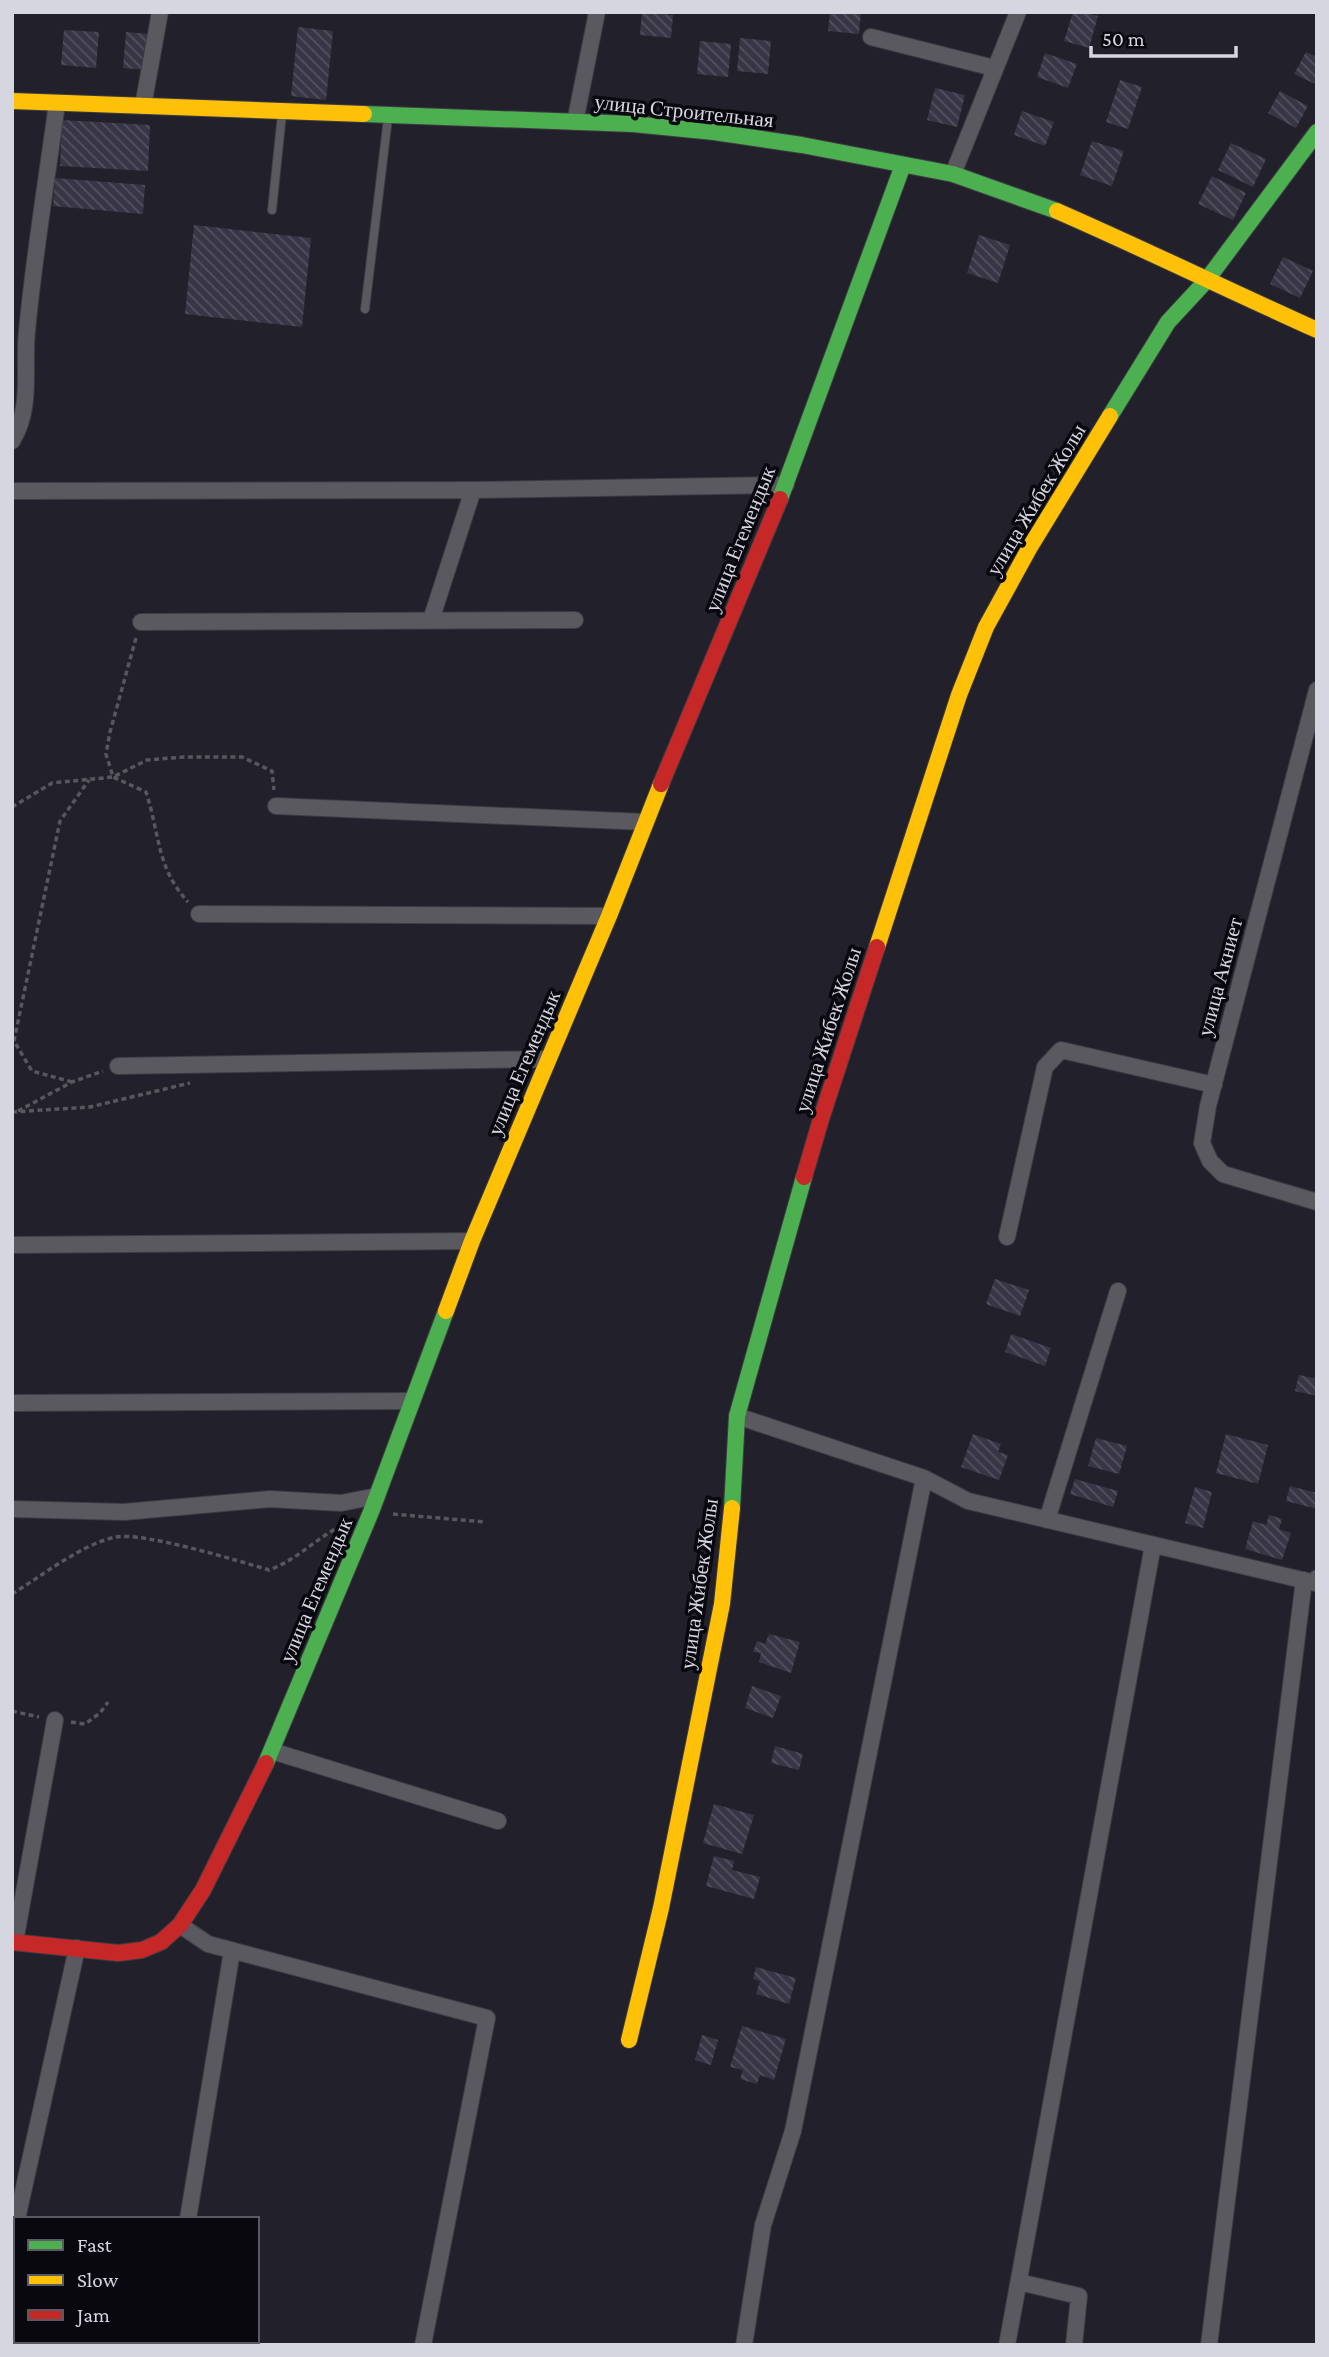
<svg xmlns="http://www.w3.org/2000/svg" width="1329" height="2357" font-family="'Crimson Pro',serif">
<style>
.building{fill:url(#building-back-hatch)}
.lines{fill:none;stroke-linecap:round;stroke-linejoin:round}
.lane-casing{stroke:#3c3c43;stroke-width:10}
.street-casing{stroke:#3c3c43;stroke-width:18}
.fast-casing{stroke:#3c3c43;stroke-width:18}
.slow-casing{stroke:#3c3c43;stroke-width:18}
.jam-casing{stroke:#3c3c43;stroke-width:18}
.path{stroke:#58575d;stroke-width:3.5;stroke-dasharray:5 3.5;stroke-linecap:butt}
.lane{stroke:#5a5960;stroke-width:8}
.street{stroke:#5a5960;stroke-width:16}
.fast{stroke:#4caf50;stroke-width:16}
.slow{stroke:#ffc107;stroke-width:16}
.jam{stroke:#c62828;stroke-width:16}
.labels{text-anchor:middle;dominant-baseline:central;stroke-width:7;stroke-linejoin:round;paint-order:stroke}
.street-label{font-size:21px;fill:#d6d6e1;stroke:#09080f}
</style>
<defs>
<pattern id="building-back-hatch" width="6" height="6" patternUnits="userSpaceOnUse" patternTransform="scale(1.75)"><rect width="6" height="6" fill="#383645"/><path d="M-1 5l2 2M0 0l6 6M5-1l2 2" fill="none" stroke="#545260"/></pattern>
</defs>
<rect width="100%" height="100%" fill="#22202a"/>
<path class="building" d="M642 12 673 15 671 38 640 35Z
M830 12H861L859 34 828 31Z
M1073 12H1084L1098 16 1089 48 1064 41Z
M298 27 333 31 326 100 291 96Z
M64 30 99 32 96 68 61 65Z
M126 32 161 35 158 71 123 68Z
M740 38 771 41 768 74 737 71Z
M700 41 731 44 728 77 697 74Z
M1306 52 1317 57V85L1294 74Z
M1045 53 1077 64 1068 88 1037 77Z
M1120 80 1142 87 1128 129 1106 122Z
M935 88 965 95 957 127 927 120Z
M1280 91 1308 106 1296 128 1268 113Z
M1022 111 1054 122 1045 146 1014 135Z
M62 120 150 125 148 171 60 166Z
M1092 141 1124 151 1112 186 1080 175Z
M1231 143 1266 159 1253 187 1218 170Z
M1212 176 1246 193 1233 220 1198 204Z
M55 178 145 185 143 214 53 206Z
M194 225 311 238 302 327 185 314Z
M979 235 1010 245 998 283 967 273Z
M1283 257 1313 271 1300 298 1270 284Z
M995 1279 1029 1290 1020 1316 986 1304Z
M1011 1334 1051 1348 1045 1366 1005 1352Z
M1299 1375 1317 1379V1396L1295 1391Z
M973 1434 1001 1444 998 1452 1008 1455 999 1480 961 1467Z
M1226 1434 1268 1445 1258 1484 1216 1473Z
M1096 1438 1127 1446 1119 1474 1088 1466Z
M1075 1479 1118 1491 1113 1507 1070 1494Z
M1290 1486 1317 1493V1509L1286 1501Z
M1195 1487 1212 1492 1203 1528 1185 1523Z
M1269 1515 1282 1519 1279 1529 1291 1533 1282 1560 1245 1549 1253 1521 1266 1525Z
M769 1634 800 1642 791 1673 759 1662 761 1653 753 1652 757 1641 765 1644Z
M752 1686 781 1696 773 1718 745 1708Z
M775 1746 803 1754 799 1770 771 1763Z
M714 1804 754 1815 742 1854 703 1843Z
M714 1856 734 1861 732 1870 760 1877 754 1899 706 1886Z
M756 1967 796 1978 789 2004 756 1994 760 1981 753 1979Z
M742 2026 786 2039 774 2080 760 2075 757 2084 740 2079 743 2070 730 2067Z
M702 2035 718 2040 711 2065 695 2060Z"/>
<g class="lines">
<defs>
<path id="lane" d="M272 210 282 114
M365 309 388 118"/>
<path id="street" d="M871 37 994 68
M143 106 160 12
M575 122 597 12
M953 174 1018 12
M12 441C33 407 23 368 27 331 34 255 47 179 57 103
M12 491 473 490 786 485
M431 620 473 490
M141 622 575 620
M1317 690 1208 1106 1202 1143 1210 1161 1223 1174 1317 1202
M276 806 645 822
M199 914 609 916
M118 1066 547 1059
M1007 1237 1045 1067 1061 1050 1214 1085
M12 1245 472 1241
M12 1403 411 1401
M737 1416 924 1478 968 1501 1315 1583 1317 1578
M12 1509 124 1512 270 1499 341 1503 377 1496
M1047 1520 1118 1291
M272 1751 498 1821
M180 1925 208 1944 487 2018 423 2345
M15 1942 55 1720
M17 2219 77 1948
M188 2219 232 1951
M12 2240 16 2224
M1019 2282 1079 2296 1074 2345
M173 2341 174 2345
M744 2345 763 2225 793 2131 924 1478
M1007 2345 1153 1545
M1209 2345 1304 1580"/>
<path id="fast" d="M364 114 633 124 714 132 802 145 953 174 1057 211
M1110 416 1168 322 1206 281 1317 132
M780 499 903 165
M732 1508 737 1416 804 1177
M266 1763 371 1512 446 1311"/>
<path id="slow" d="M12 101 364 114
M1057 211C1144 249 1230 291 1317 330
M877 947 959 695 986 627 1030 547 1110 416
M446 1311 472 1241 609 916 661 784
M629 2040 661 1908 722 1604 732 1508"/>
<path id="jam" d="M661 784 780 499
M804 1177 821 1119 877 947
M12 1942 118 1953 142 1950 161 1942 180 1925 203 1890 266 1763"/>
</defs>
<use href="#lane" class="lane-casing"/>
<use href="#street" class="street-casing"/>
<use href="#fast" class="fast-casing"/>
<use href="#slow" class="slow-casing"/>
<use href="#jam" class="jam-casing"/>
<path class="path" d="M136 638 110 732 106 754 113 777 146 792C160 834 156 867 188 902
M12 807 52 783 113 777 147 760 184 757H242L272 771 274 790
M72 1082 32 1071 14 1041 60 821 89 780
M18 1111 72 1082 103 1071
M12 1112 90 1107 190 1083
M393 1514 485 1522
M12 1594C43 1575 82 1544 116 1537 144 1532 239 1561 269 1570 297 1560 316 1538 343 1525
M12 1711 39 1717
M71 1722 85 1724 100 1713 108 1702"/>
<use href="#lane" class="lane"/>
<use href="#street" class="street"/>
<use href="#fast" class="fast"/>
<use href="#slow" class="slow"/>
<use href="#jam" class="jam"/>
</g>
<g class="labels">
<g class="street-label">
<text transform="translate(684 111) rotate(6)">улица Строительная</text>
<text transform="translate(1036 500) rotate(-59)">улица Жибек Жолы</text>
<text transform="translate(740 539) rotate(-68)">улица Егемендык</text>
<text transform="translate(1220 977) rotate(-75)">улица Акниет</text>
<text transform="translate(828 1030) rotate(-72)">улица Жибек Жолы</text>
<text transform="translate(524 1063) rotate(-67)">улица Егемендык</text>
<text transform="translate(699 1584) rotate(-82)">улица Жибек Жолы</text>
<text transform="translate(316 1590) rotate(-67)">улица Егемендык</text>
</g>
</g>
<rect width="1329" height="2357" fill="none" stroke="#d6d6e1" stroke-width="28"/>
<rect x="14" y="2217" width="245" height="126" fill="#09080f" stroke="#5b5a63" stroke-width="2"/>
<rect x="28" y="2240" width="35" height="10" fill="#4caf50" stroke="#5b5a63" stroke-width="2"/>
<text x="77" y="2252" font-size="21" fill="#d6d6e1">Fast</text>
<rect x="28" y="2275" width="35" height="10" fill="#ffc107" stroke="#5b5a63" stroke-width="2"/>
<text x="77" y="2287" font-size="21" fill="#d6d6e1">Slow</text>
<rect x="28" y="2310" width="35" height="10" fill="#c62828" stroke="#5b5a63" stroke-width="2"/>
<text x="77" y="2322" font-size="21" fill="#d6d6e1">Jam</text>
<path d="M1091 46v10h145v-10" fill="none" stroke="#d6d6e1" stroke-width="3.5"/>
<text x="1102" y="46" font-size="21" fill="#d6d6e1" stroke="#09080f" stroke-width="5" paint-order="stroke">50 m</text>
</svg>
